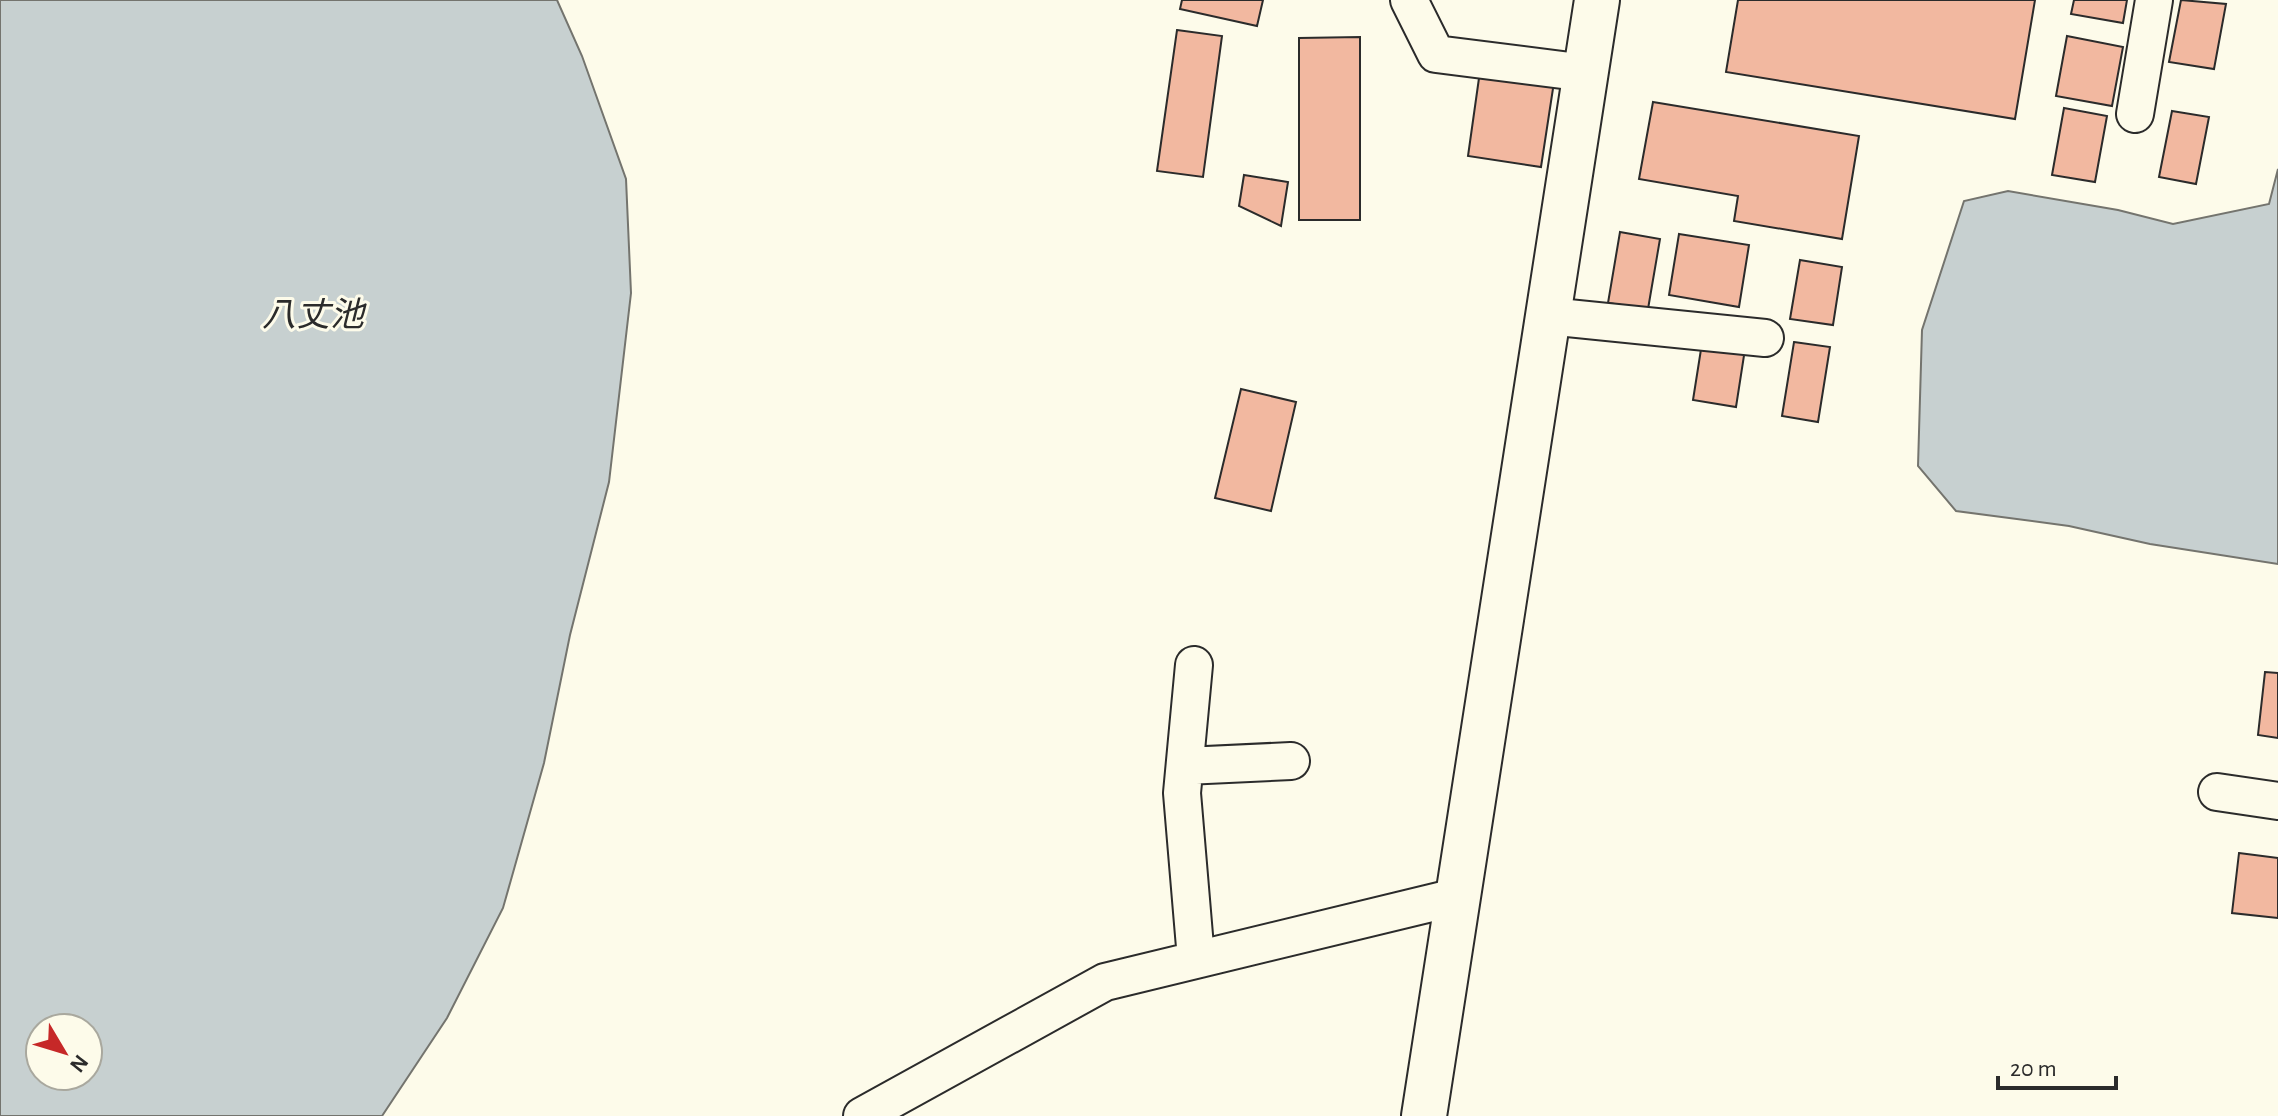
<svg xmlns="http://www.w3.org/2000/svg" width="2278" height="1116" font-family="'Alegreya Sans','Noto Sans JP',sans-serif">
<style>
.water{fill:#c7d0d0;stroke:#74746e;stroke-width:2;fill-rule:evenodd}
.building{fill:#f2b8a0;stroke:#2b2b2b;stroke-width:2}
.lines{fill:none;stroke-linecap:round;stroke-linejoin:round}
.street-casing{stroke:#2b2b2b;stroke-width:40}
.secondary-casing{stroke:#2b2b2b;stroke-width:48}
.street{stroke:#fdfbea;stroke-width:36}
.secondary{stroke:#fdfbea;stroke-width:44}
.labels{text-anchor:middle;dominant-baseline:central;stroke-width:6;stroke-linejoin:round;paint-order:stroke}
.water-label{font-size:34px;font-style:italic;fill:#2b2b2b;stroke:#fdfbea}
</style>
<rect width="100%" height="100%" fill="#fdfbea"/>
<path class="water" d="M0 0H557L582 56 626 179 631 293 609 482 570 635 544 763 503 908 447 1018 382 1116H0ZM88 1028V1076H40V1028Z
M2278 169V564L2150 544 2069 526 1956 511 1918 466 1922 330 1964 201 2008 191 2118 210 2173 224 2269 204Z"/>
<path class="building" d="M1182 0H1263L1257 26 1180 9Z
M1738 0H2035L2015 119 1726 72Z
M2074 0H2127L2123 23 2071 14Z
M2181 0 2226 4 2214 69 2169 62Z
M1177 30 1222 36 1203 177 1157 171Z
M2067 36 2123 47 2112 106 2056 96Z
M1360 37V220H1299V38Z
M1480 71 1554 82 1541 167 1468 156Z
M1653 102 1859 136 1842 239 1734 221 1738 196 1639 179Z
M2064 108 2107 116 2095 182 2052 175Z
M2172 111 2209 117 2196 184 2159 177Z
M1244 175 1288 182 1281 226 1239 206Z
M1620 232 1660 239 1648 309 1608 303Z
M1679 234 1749 245 1739 307 1669 295Z
M1800 260 1842 267 1833 325 1790 319Z
M1794 342 1830 347 1818 422 1782 416Z
M1702 343 1745 349 1736 407 1693 400Z
M1241 389 1296 402 1271 511 1215 498Z
M2265 672 2278 673V738L2258 735Z
M2239 853 2278 858V918L2232 913Z"/>
<g class="lines">
<defs>
<path id="street" d="M1409 0 1436 54 1586 73
M2135 114 2154 0
M1548 316 1765 338
M1194 665 1182 793 1196 959
M1185 766 1291 761
M2217 792 2278 801
M862 1116 1105 982 1460 896"/>
<path id="secondary" d="M1424 1116 1597 0"/>
</defs>
<use href="#street" class="street-casing"/>
<use href="#secondary" class="secondary-casing"/>
<use href="#street" class="street"/>
<use href="#secondary" class="secondary"/>
</g>
<g class="labels">
<g class="water-label">
<text x="313" y="316">八丈池</text>
</g>
</g>
<g transform="translate(64 1052) rotate(128)"><circle r="38" fill="#fdfbea" stroke="#a9a89e" stroke-width="2"/>
<path d="M0-6L14 30L0 20L-14 30Z" fill="#c62828"/>
<text y="-12" font-size="22" font-weight="bold" text-anchor="middle" fill="#2b2b2b">N</text>
</g>
<path d="M1998 1076v12h118v-12" fill="none" stroke="#2b2b2b" stroke-width="4"/>
<text x="2010" y="1076" font-size="24" fill="#2b2b2b" stroke="#fdfbea" stroke-width="6" paint-order="stroke">20 m</text>
</svg>
